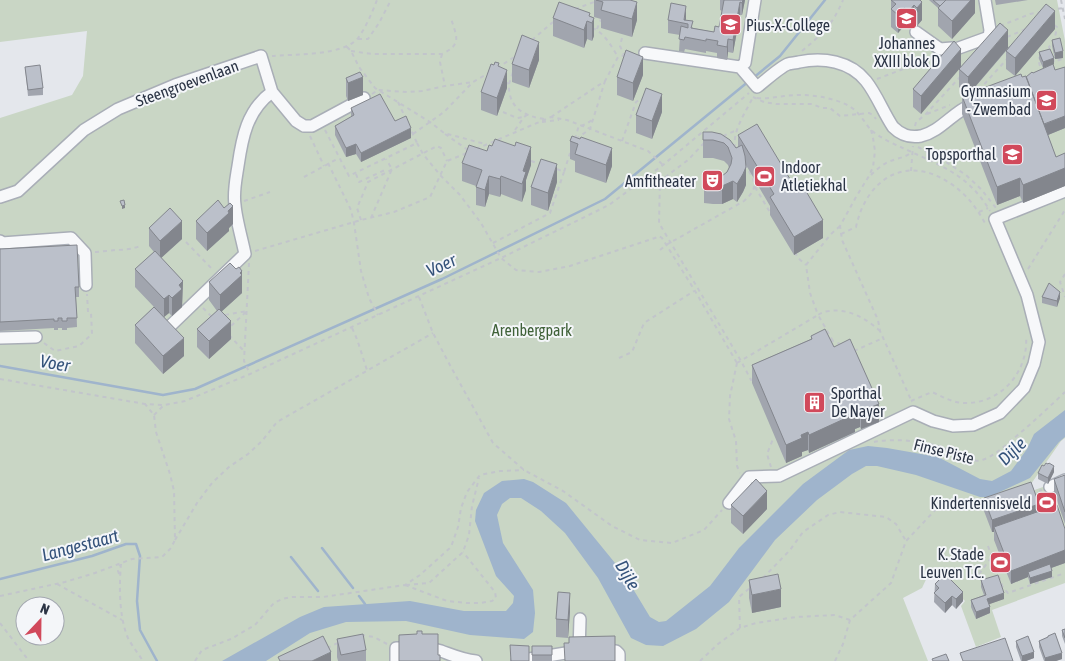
<svg xmlns="http://www.w3.org/2000/svg" width="1065" height="661" font-family="'Asap Condensed',sans-serif">
<style>
.green{fill:#c9d6c5;fill-rule:evenodd}
.water{fill:#9fb4cc}
.lines{fill:none;stroke-linecap:round;stroke-linejoin:round}
.stream{stroke:#9fb4cc;stroke-width:2.5}
.minor-casing{stroke:#a9aeb7;stroke-width:14}
.path{stroke:#c2c5cb;stroke-width:2;stroke-dasharray:4 4;stroke-linecap:butt}
.minor{stroke:#f7f8fa;stroke-width:11}
.wall{fill:#a1a5ae}
.shaded-wall{fill:#83868d}
.building{fill:#bbc0ca;stroke:#83868d}
.labels{text-anchor:middle;dominant-baseline:central;stroke-width:4;stroke-linejoin:round;paint-order:stroke}
.poi-label{font-size:16px;fill:#2b3445;stroke:#f4f6f9;text-anchor:end}
.street-label{font-size:16px;fill:#2b3445;stroke:#f4f6f9}
.park-label{font-size:16px;fill:#3f6138;stroke:#f4f6f9}
.water-label{font-size:18px;font-style:italic;fill:#34527a;stroke:#f4f6f9}
</style>
<rect width="100%" height="100%" fill="#e4e7ec"/>
<path class="green" d="M0 0H1057L1065 41V438L1061 441 1031 484 976 509H982L1065 479V583L992 610 1001 637 976 647 961 606 965 601 931 569 922 588 903 598 928 661H0V118L72 95 83 76 87 31 0 42ZM25 606H55V636H25Z"/>
<path class="water" d="M1065 410V437L1059 442 1030 478 989 497H980L916 475 877 466H866L852 474 817 500 775 540 729 602 696 629 663 646 646 645 631 638 598 578 565 533 541 511 521 498H510L502 504 497 515 503 543 533 590 535 613 533 632 524 639 470 635 406 621 346 622 310 633 266 661H222L300 617 324 607 410 601 464 611H506L513 603 514 596 496 576 475 521 476 510 484 493 502 481 524 479 533 482 566 503 624 574 650 617 659 622 666 621 710 586 739 548 803 484 849 450 868 446 887 448 938 457 980 479 992 481 1011 471 1027 449 1034 434Z"/>
<g class="lines">
<path class="stream" d="M753 78 780 56 825 0
M0 366 163 395 195 389 442 279 605 199 749 81
M322 548 353 588
M291 557 318 591
M0 579 92 556 126 544H136L140 556 137 601 140 630 157 661
M359 596 365 604"/>
<defs>
<path id="minor" d="M916 32 940 49 952 48 956 49 989 37 990 30 985 0
M645 53 740 67 757 87C765 81 780 67 788 64 791 63 796 63 799 62 823 57 850 61 866 81 877 95 883 112 893 127 901 135 909 138 921 136 942 131 954 110 974 104
M740 67 745 63 755 0
M0 197 18 191 84 130 118 109 175 85 261 56 272 92 296 121 304 126H312L364 98
M0 241 2 243 71 238 85 253 86 285
M166 330 245 254C242 239 236 219 235 205 233 192 236 179 238 166 242 138 247 110 272 92
M0 338 36 337
M1050 487 1065 480
M729 503 749 477 779 476 913 412 933 421 953 426 973 425 1000 413 1024 388 1034 364 1039 342 1027 295 995 219 1065 191
M579 651 580 619
M599 651H616L619 654V661
M396 661V648C411 648 426 646 441 651 452 655 463 660 476 661
M517 661 578 651"/>
</defs>
<use href="#minor" class="minor-casing"/>
<path class="path" d="M1061 0 1065 19
M575 9 594 2
M1050 10 1063 8
M1000 26 1030 14 1041 12
M592 28C604 32 612 47 618 57
M597 29 601 19
M1007 37 1026 29
M622 38 620 46 624 55
M358 39H368L379 23 391 0
M532 40 553 22
M347 47 351 51 359 67 375 88 430 122 444 133 485 144
M1050 49 1049 47 1054 42 1057 27 1054 25
M351 51 372 54H442C463 44 456 36 451 18
M802 51C822 34 832 26 843 0
M442 54 440 62 445 86
M272 56C294 54 344 56 358 38 366 27 372 13 377 0
M1053 58 1054 62 1065 58
M1040 66 1038 59 1041 56
M497 68 516 56
M877 79 935 57
M505 82 509 84C508 107 523 116 544 119
M509 84 513 72
M979 90 1007 59
M372 94 378 90 407 92 422 91 445 86 473 82
M753 97 764 102 776 104H812L822 108H830L840 116 869 113 873 115 876 119
M757 98C767 99 775 97 784 96 801 94 818 95 834 100 845 103 855 108 862 118 865 122 868 127 871 130 880 138 894 144 905 149 941 166 968 174 990 211
M398 102 406 119
M503 112 517 118 524 117
M927 114 950 105
M551 117 605 81 618 57 625 55
M542 122 559 120
M581 126 586 124 592 120
M915 126 916 122 925 115 960 77
M325 130 349 176 417 143 411 130
M515 130 524 117 527 115
M871 130 873 138 875 151 873 167 869 176 856 197 840 226 842 240 878 320 880 331 912 402
M413 134 444 112 473 82 489 73
M445 134 468 150
M310 136 324 166
M723 136 737 130
M575 139 579 125
M576 139 590 129 605 81
M622 141 636 102 643 98
M417 143 423 154 440 175 460 195 481 223 501 258 516 270 539 272 570 266 655 238 659 236 662 238 695 291 737 363
M704 143 688 160 660 181 659 223 741 361 751 380 754 379
M918 147 946 162 966 175 981 189 996 208
M735 148C732 131 746 112 753 97
M476 149 551 117 567 120 648 151 663 165
M531 161 540 164
M328 163 351 210 354 223 361 271 369 298 378 315
M557 169 564 172 570 153
M911 171 913 146
M356 174 359 182 385 170 386 172
M871 175C876 170 882 165 888 162 897 158 905 158 912 152
M304 177 339 158
M755 187 771 214
M244 201 270 192
M979 212 988 208
M371 218 392 169 386 159
M361 220 357 208 368 182 437 146 441 148 447 161
M840 226 831 234 806 265 810 293 818 315C821 313 825 311 829 311 848 308 867 319 880 331
M841 234 856 227C866 180 905 154 948 182 965 192 977 208 986 225
M186 242 213 270
M493 243 550 213 564 172
M660 250 666 245 744 201C760 187 755 181 745 165
M255 251 361 220 394 212 430 197 447 161 467 153
M95 252C99 252 103 251 107 251 119 249 127 251 140 246
M795 252 798 258 806 265
M249 263 244 361 250 374
M1028 269 1065 210
M1065 274 1060 282 1065 297
M419 297 433 333 452 369 493 443 524 470 563 491 612 526 640 540 672 543 704 530 722 510
M203 308 212 317
M225 315 247 311 230 327
M352 328C359 342 362 356 367 370
M229 335 243 350
M830 342 833 341 840 344
M44 343 55 351 79 346 92 334 91 313 88 312 87 294
M854 351 883 338
M619 358 632 352 644 323 694 291
M737 363 818 315 833 341
M737 363 730 396 729 419 736 441 737 466 740 473
M0 379 145 404 164 405 185 401 250 374 501 258 609 205 663 165 749 93
M911 401 932 392C943 397 953 403 965 403 1001 404 1029 371 1026 336
M878 408 883 417
M154 415 163 406
M874 442C894 438 919 441 939 446 951 449 970 464 982 460 992 457 1000 450 1008 443 1028 427 1046 410 1065 392
M771 467 767 454 773 439 775 438
M1032 494 1042 490
M175 540 197 503 212 483 229 467 248 454 262 441 277 422 433 333
M988 546 1003 588 1008 593 1065 573
M121 564C119 586 119 617 128 638 132 646 138 653 143 661
M119 574 118 571 120 565
M979 574 991 558
M763 578 790 550 803 532 828 515 840 512 886 517 896 524 906 541
M57 584 122 620
M405 585 447 601 467 603H480L492 601 496 598 495 592 463 552
M406 585 429 583 463 552 469 535 472 506 479 478
M0 596 65 582 95 573 132 559 162 557 171 548 175 540 174 491 170 474 156 432 154 415 145 404
M0 623 29 661
M740 628 739 597 751 587
M361 635 374 637 387 644
M327 648 338 643
M195 661 202 650 231 639 255 625 274 603 282 599 291 597H323L405 585 420 575 451 547 458 527 461 508 467 492 480 475 500 471 524 470
M700 661 718 644 740 628 756 623 796 617 835 615 850 620
M835 661 843 644 850 620 891 583 906 541 939 506 947 500 955 499 979 507 987 505"/>
<use href="#minor" class="minor"/>
</g>
<path class="wall" d="M594 0H630L637 20 632 37 601 28V19L594 17Z
M720 0H745L742 15H740L733 53 728 52 727 60 717 58V53L706 51V53L685 49 684 52 679 51 680 35 668 33V20H686L693 28 714 32 719 27 722 11 720 10Z
M891 0H920L922 20 917 26 914 23 909 29 904 26 898 33 891 27Z
M929 0H975V13L952 39 938 26V8Z
M995 0H1028L996 5Z
M590 16 594 18V36L592 41 587 39 584 48 553 36V18Z
M1055 29 1015 76 1006 69V51L970 93 1022 77H1026L1033 73 1052 65 1043 68 1039 59V52L1054 64H1053L1055 70 1065 67V128L1048 135 1056 157 1065 153V186L1023 203 1020 196 997 205 962 114V96L967 94 959 87V69L1008 47Z
M1052 40 1063 58 1055 59 1052 46Z
M961 49 921 114 913 107V89Z
M539 60 529 88 512 82V64Z
M25 67 43 88V95L28 96Z
M499 67 507 88 497 116 481 110V92Z
M643 75 633 101 617 95V77Z
M346 78 363 95 348 101 346 96Z
M351 108 395 121 411 138 361 162 356 154 346 157 335 135V126L351 117Z
M662 112 652 139 636 133V115Z
M703 132 736 148 738 147V135L823 238 794 255 770 215V206L746 165V185L743 192 737 202 733 199 722 204H713L704 203V185L722 176 727 172 729 168 728 165 724 161 713 158H703Z
M572 136 612 166 606 183 575 172V161L570 159V141Z
M487 151 531 165 526 180V190L522 202 501 194 500 197 489 194 485 207 476 205V186L462 181V163Z
M557 182 548 211 531 205V187Z
M196 221 233 224 229 228V231L207 251 196 239Z
M149 228 182 239 161 258 183 281 182 307 172 316 169 313 164 317 184 356 163 374 135 343V325L154 307 135 287V269L154 252 149 246Z
M0 249 79 287V297H76L77 327 67 328V330H62V328H58V330H54V328L0 331Z
M209 282 242 289V293L222 311 231 339 209 359 197 347V329L217 311 209 300Z
M1042 297 1060 298 1057 307 1042 303Z
M811 336 834 347 879 422 861 429 860 427 855 429V432L809 453 808 450 802 452V456L786 463 752 383V365L811 339Z
M1044 466 1054 472 1048 484 1038 479V473Z
M1065 475V524L1054 492V479Z
M984 498 1039 512 1065 529V563L1051 568 1052 577 1030 584 1028 577 1011 584 994 540V532H992L984 511Z
M731 505 767 509 743 534 731 523Z
M749 580 781 607 752 613 749 598Z
M981 580 1004 599 989 604 990 613 976 619 971 607V600L984 595 981 587Z
M935 584 963 601 956 609 952 605 945 613 934 602Z
M570 611 568 638 556 637V619Z
M1065 629V644L1062 636V630Z
M1048 636 1062 659 1056 661H1044L1039 647V641L1048 637Z
M337 639 366 650V661H338L337 657Z
M1016 641 1034 658 1026 661H1021L1016 647Z
M532 646H552V661H532Z"/>
<path class="shaded-wall" d="M743 0H745L742 15V3Z
M971 0H975V13L952 39V21Z
M637 2V20L632 37V19Z
M740 2V15L733 53V40Z
M922 2V20L917 26V8Z
M914 5V23L909 29V11Z
M686 6V19L685 24 684 20Z
M904 8V26L898 33V15Z
M1055 11V29L1015 76V58Z
M594 18V36L592 41V23Z
M587 21V39L584 48V30Z
M1008 30V48L968 95V77Z
M728 39V52L727 60V47Z
M539 42V60L529 88V70Z
M961 49V67L921 114V96Z
M1063 51V58L1055 59V53Z
M643 57V75L633 101V83Z
M1054 58V64L1043 68V62Z
M507 70V88L497 116V98Z
M363 77V95L348 101V83Z
M662 94V112L652 139V121Z
M1065 116V128L1043 137V125Z
M411 128V138L361 162V153Z
M356 144V154L346 157V148Z
M531 147V165L526 180V190L522 202 523 171Z
M612 148V166L606 183V165Z
M557 164V182L548 211V193Z
M746 167V185L743 192 737 202V184Z
M1065 168V186L1023 203V185Z
M489 176V194L485 207V190Z
M501 176V194L500 197V179Z
M1020 178V196L997 205V187Z
M733 181V199L722 204V186Z
M125 205V208L122 209V206Z
M233 206V224L229 228V231L207 251V233L228 211Z
M823 220V238L794 255V237Z
M182 221V239L160 259V241Z
M242 271V293L220 313V295Z
M183 281 182 307 172 316V298L179 285Z
M1060 292V298L1057 307V301Z
M169 295V313L164 317V299Z
M231 321V339L209 359V341Z
M184 338V356L163 374V356Z
M879 404V422L861 429V411Z
M860 409V427L855 429V432L809 453V435Z
M808 432V450L802 452V456L786 463V445L801 435Z
M1054 466V472L1048 484V478Z
M767 491V509L743 534V516Z
M1039 504V516L994 527V532H992V520Z
M1065 550V563L1029 576 1028 572V577L1011 584V571Z
M1052 571V577L1030 584V578Z
M781 589V607L752 613V595Z
M963 592V601L956 609V599Z
M570 593V611L568 638V620Z
M1004 593V599L987 605V599Z
M952 596V605L945 613V603Z
M990 607V613L976 619V612Z
M331 652V661H312Z
M1034 652V658L1026 661H1022V656Z
M1062 653V659L1056 661H1045V658Z"/>
<path class="building" d="M596 0H630L637 2 632 19 601 10 603 2Z
M724 0H743L742 3 740 2 733 40 728 39 727 47 717 45 718 41 706 39V41L685 37 684 40 679 39 681 26 688 28V24L668 20 671 3 686 6 684 20 693 21 691 28 714 32 715 26 719 27Z
M891 0H920L922 2 917 8 914 5 909 11 904 8 898 15 891 9 896 4Z
M933 0H946L940 6Z
M946 0H971L952 21 938 8Z
M559 2 590 13 589 16 594 18 592 23 587 21 584 30 553 18Z
M1046 4 1055 11 1015 58 1006 51Z
M1000 23 1008 30 968 77 959 69Z
M522 35 539 42 529 70 512 64Z
M1060 38 1063 51 1055 53 1052 40Z
M954 41 961 49 921 96 913 89Z
M1050 49 1054 58 1043 62 1039 52Z
M626 50 643 57 633 83 617 77Z
M495 62 499 63 498 66 507 70 497 98 481 92 491 64 494 65Z
M1053 64 1055 70 1065 67V116L1044 124 1026 77 1032 72 1033 73Z
M40 65 43 88 28 90 25 67Z
M360 72 363 77 348 83 346 78Z
M1021 74 1022 77 1026 76 1056 157 1065 153V168L1023 185 1020 178 997 187 962 96Z
M646 88 662 94 652 121 636 115Z
M380 94 395 121 406 116 411 128 361 153 356 144 346 148 335 126 354 115 351 108Z
M757 124 793 184 800 181 823 220 794 237 770 197 774 194 738 135Z
M703 132H712L721 134 730 140 736 148 742 145 745 156 746 167 743 174 737 184 733 181 722 186H713L704 185 706 177 717 178 722 176 727 172 731 164 732 158 728 147 724 143 713 140H703Z
M572 136 580 139 581 137 612 148 606 165 575 154 578 144 570 141Z
M495 139 515 146 516 142 531 147 523 171 526 172 522 184 501 176 500 179 489 176 485 190 476 187 482 170 462 163 469 145 487 151 489 145 492 146Z
M541 159 557 164 548 193 531 187Z
M124 200 125 205 122 206 120 201Z
M218 200 224 208 230 203 233 206 228 211 229 213 207 233 196 221Z
M170 208 182 221 160 241 149 228Z
M77 245 79 287H75L77 318H67V321H62V318H58V321H54V319L0 322V249Z
M155 251 183 281 179 285 182 289 172 298 169 295 164 299 135 269Z
M230 263 236 269 239 267 242 271 240 273 242 275 220 295 209 282Z
M1049 283 1060 292 1057 301 1042 297Z
M154 307 184 338 163 356 135 325Z
M219 309 231 321 209 341 197 329Z
M825 329 834 347 850 339 879 404 861 411 860 409 854 412 855 414 809 435 808 432 801 435 802 438 786 445 752 365 812 339 811 336Z
M1046 463 1048 464 1049 463 1054 466 1048 478 1038 473 1042 465 1044 466Z
M1065 475V512L1054 479Z
M756 479 767 491 743 516 731 505Z
M1031 482 1039 504 992 520 984 498Z
M1057 505 1065 529V550L1011 571 994 527Z
M1050 564 1052 571 1030 578 1028 572Z
M778 574 781 589 752 595 749 580Z
M945 574 963 592 956 599 952 596 945 603 934 593 939 588 935 584Z
M998 575 1004 593 987 599 990 607 976 612 971 600 986 595 981 580Z
M558 592 570 593 568 620 556 619Z
M1065 629V638L1062 630Z
M417 631H422V634H438V655H440V661H399V635L417 634Z
M1055 633 1062 653 1045 658 1039 641 1048 637V636Z
M363 634 366 650 341 655 337 639Z
M323 636 331 652 312 661H280L278 657Z
M615 636V661H565L564 643H569V637Z
M1028 636 1034 652 1022 656 1016 641Z
M1005 638 1013 661H963L960 653Z
M510 645 529 646V661H511Z
M532 646H552V655H532Z
M946 654 949 661H933L932 659Z"/>
<defs>
<symbol id="university-square" viewBox="-11 -11 22 22"><rect x="-9" y="-9" width="18" height="18" rx="4" fill="#d1495b" stroke="#f4f6f9"/><path d="M0-5L7-2L0 1L-7-2ZM-4 1L0 2.5L4 1V4Q0 6-4 4Z" fill="#fff"/></symbol>
<symbol id="stadium-square" viewBox="-11 -11 22 22"><rect x="-9" y="-9" width="18" height="18" rx="4" fill="#d1495b" stroke="#f4f6f9"/><path d="M0-5a6.5 5 0 1 0 0 10a6.5 5 0 1 0 0-10ZM-3.5-1.8h7v3.6h-7Z" fill="#fff"/></symbol>
<symbol id="theatre-square" viewBox="-11 -11 22 22"><rect x="-9" y="-9" width="18" height="18" rx="4" fill="#d1495b" stroke="#f4f6f9"/><path d="M-5-5.5Q0-4 5-5.5V0Q5 5 0 6Q-5 5-5 0ZM-3.3-2.5H-1v1.5H-3.3ZM1-2.5H3.3v1.5H1ZM-2.8 1Q0 5.5 2.8 1Z" fill="#fff"/></symbol>
<symbol id="building-square" viewBox="-11 -11 22 22"><rect x="-9" y="-9" width="18" height="18" rx="4" fill="#d1495b" stroke="#f4f6f9"/><path d="M-4-6H4V6H1V3H-1V6H-4ZM-2.5-4.3h1.7v1.8h-1.7ZM.8-4.3h1.7v1.8H.8ZM-2.5-1h1.7V.8h-1.7ZM.8-1h1.7V.8H.8Z" fill="#fff"/></symbol>
</defs>
<g fill-rule="evenodd">
<use href="#university-square" x="894" y="6" width="25" height="25"/>
<use href="#university-square" x="718" y="12" width="25" height="25"/>
<use href="#university-square" x="1034" y="88" width="25" height="25"/>
<use href="#university-square" x="1000" y="142" width="25" height="25"/>
<use href="#stadium-square" x="752" y="164" width="25" height="25"/>
<use href="#theatre-square" x="700" y="168" width="25" height="25"/>
<use href="#building-square" x="802" y="390" width="25" height="25"/>
<use href="#stadium-square" x="1034" y="490" width="25" height="25"/>
<use href="#stadium-square" x="988" y="550" width="25" height="25"/>
</g>
<g class="labels">
<g class="poi-label">
<text x="746" y="25" text-anchor="start">Pius-X-College</text>
<text x="907" y="43" text-anchor="middle">Johannes<tspan x="907" dy="18">XXIII blok D</tspan></text>
<text x="1031" y="91">Gymnasium<tspan x="1031" dy="18">- Zwembad</tspan></text>
<text x="996" y="154">Topsporthal</text>
<text x="781" y="167" text-anchor="start">Indoor<tspan x="781" dy="18">Atletiekhal</tspan></text>
<text x="696" y="181">Amfitheater</text>
<text x="831" y="393" text-anchor="start">Sporthal<tspan x="831" dy="18">De Nayer</tspan></text>
<text x="1031" y="503">Kindertennisveld</text>
<text x="984" y="554">K. Stade<tspan x="984" dy="18">Leuven T.C.</tspan></text>
</g>
<g class="street-label">
<text transform="translate(187 83) rotate(-20)">Steengroevenlaan</text>
<text transform="translate(944 451) rotate(14)">Finse Piste</text>
</g>
<g class="park-label">
<text x="532" y="330">Arenbergpark</text>
</g>
<g class="water-label">
<text transform="translate(441 265) rotate(-25)">Voer</text>
<text transform="translate(55 363) rotate(10)">Voer</text>
<text transform="translate(1012 451) rotate(-44)">Dijle</text>
<text transform="translate(80 545) rotate(-15)">Langestaart</text>
<text transform="translate(628 575) rotate(60)">Dijle</text>
</g>
</g>
<g transform="translate(40 621) rotate(22)"><circle r="24" fill="#f4f6f9" stroke="#a4a8b1"/>
<path d="M0-4L9 19L0 12L-9 19Z" fill="#d1495b"/>
<text y="-8" font-size="14" font-weight="bold" text-anchor="middle" fill="#2b3445">N</text>
</g>
</svg>
